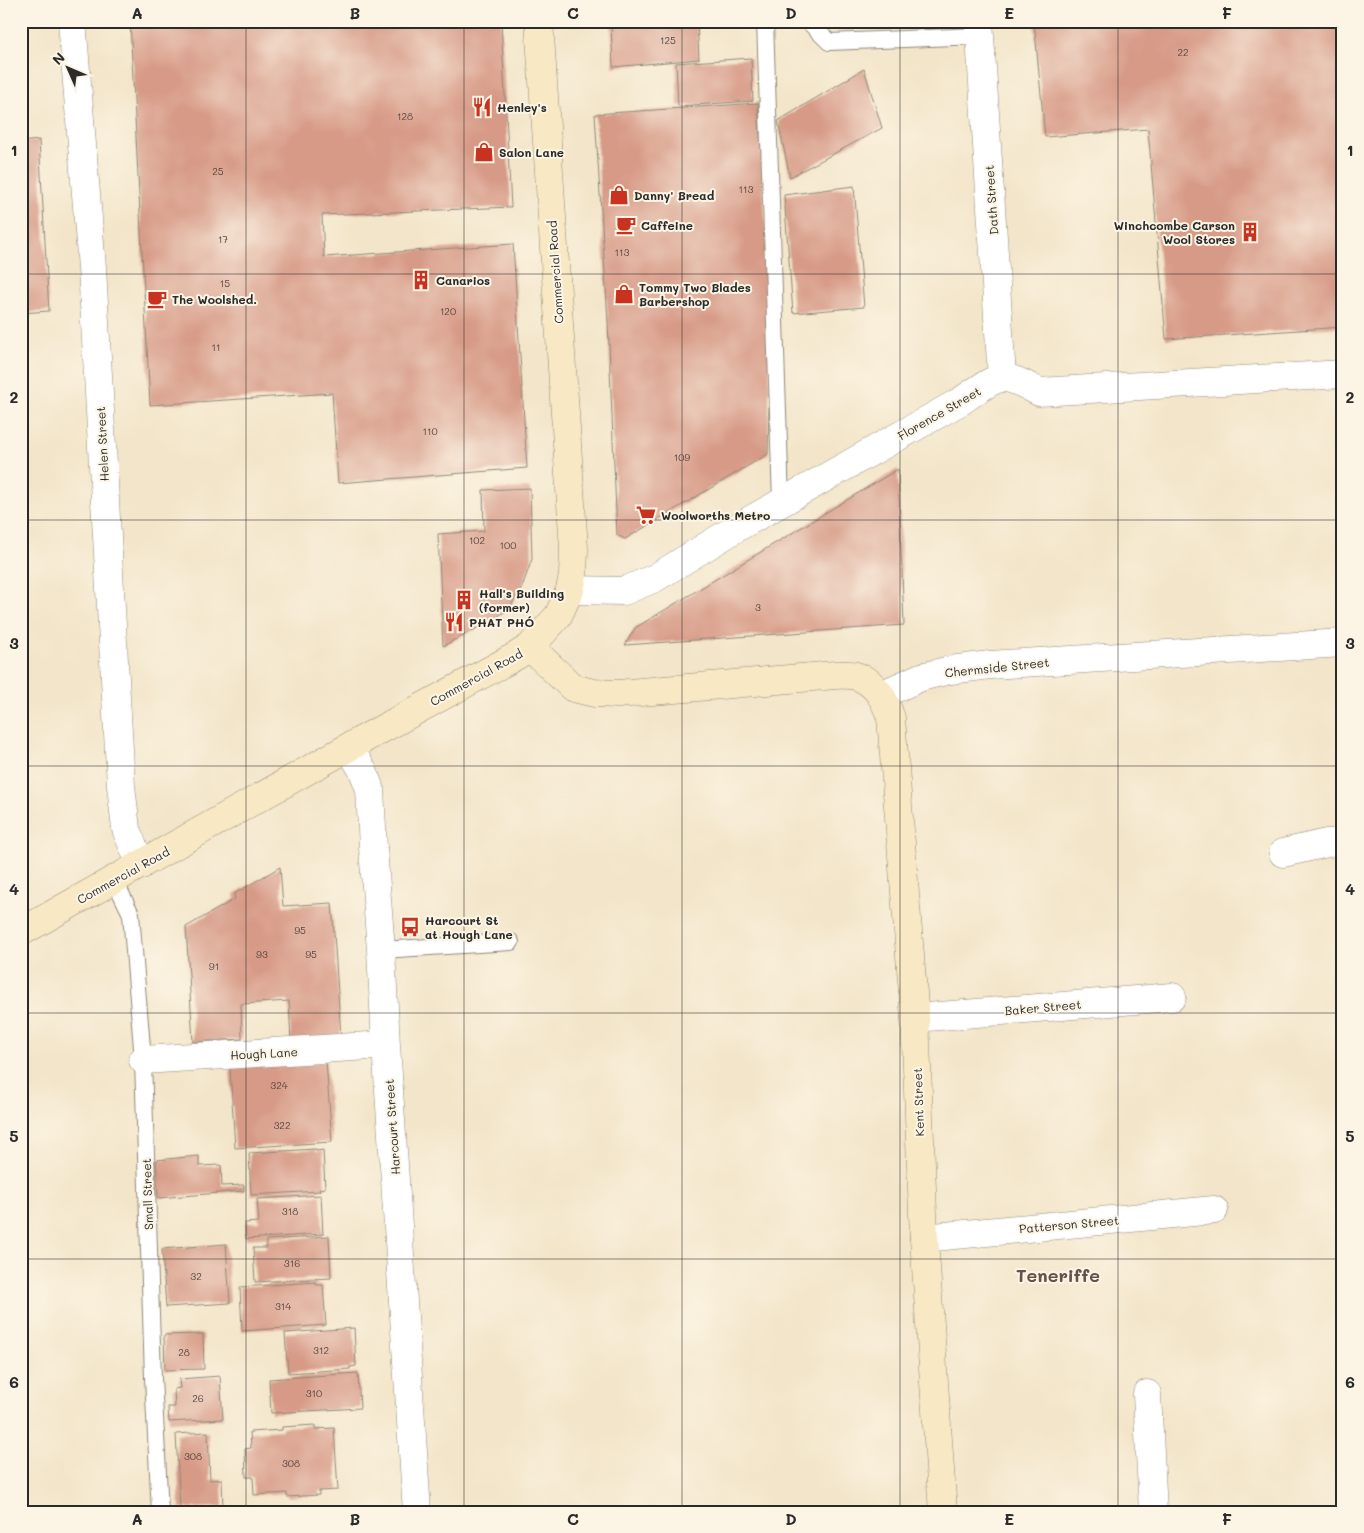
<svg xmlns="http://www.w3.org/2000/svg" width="1364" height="1533" font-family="Mali,sans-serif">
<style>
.building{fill:#d79a86}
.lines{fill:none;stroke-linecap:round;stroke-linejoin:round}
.lane-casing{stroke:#8f887a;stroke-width:18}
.street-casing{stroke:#8f887a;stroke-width:29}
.secondary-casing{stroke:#8f887a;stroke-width:29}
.lane{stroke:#fff;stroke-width:16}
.street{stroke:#fff;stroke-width:28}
.secondary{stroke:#f8e8c3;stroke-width:28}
.grid{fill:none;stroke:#2b2b2b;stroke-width:1;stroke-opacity:0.55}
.labels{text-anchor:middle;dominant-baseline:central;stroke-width:4;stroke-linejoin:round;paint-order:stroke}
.number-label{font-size:10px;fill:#564742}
.poi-label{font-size:12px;font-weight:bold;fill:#2b2b2b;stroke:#fcf5e5;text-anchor:start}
.street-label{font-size:12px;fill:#2b2b2b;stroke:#fcf5e5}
.district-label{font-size:18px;font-weight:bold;fill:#67524b;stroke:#fcf5e5}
.neatline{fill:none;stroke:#2b2b2b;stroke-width:2}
.grid-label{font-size:16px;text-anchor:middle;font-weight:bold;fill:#2b2b2b}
</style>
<rect width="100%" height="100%" fill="#fcf5e5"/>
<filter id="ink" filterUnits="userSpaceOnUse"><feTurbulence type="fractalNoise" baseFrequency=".02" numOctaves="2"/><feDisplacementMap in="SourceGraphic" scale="10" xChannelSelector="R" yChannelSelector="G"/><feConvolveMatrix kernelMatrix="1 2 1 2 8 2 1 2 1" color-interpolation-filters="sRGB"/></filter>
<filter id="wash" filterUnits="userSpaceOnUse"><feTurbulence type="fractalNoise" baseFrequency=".0096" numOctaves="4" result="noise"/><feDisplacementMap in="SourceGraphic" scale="20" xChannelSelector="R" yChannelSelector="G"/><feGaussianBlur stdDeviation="1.12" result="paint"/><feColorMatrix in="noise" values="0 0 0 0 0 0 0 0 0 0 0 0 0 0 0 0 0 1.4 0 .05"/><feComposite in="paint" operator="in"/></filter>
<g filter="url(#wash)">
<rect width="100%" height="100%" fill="#f3e5c9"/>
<g id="blocks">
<path class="building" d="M130 21H501L511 207 322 215 324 257 513 244 527 468 338 483 332 393 150 405Z
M658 21H697L699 59 613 67 611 24Z
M1034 21H1343V327L1166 339 1148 129 1045 137Z
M751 58 753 101 678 106 676 63Z
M864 69 882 128 790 177 778 121Z
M758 103 771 310 768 454 625 539 617 535 608 321 595 114Z
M39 140 49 311 21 313V142Z
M854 186 864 307 793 313 784 195Z
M898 469 904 625 625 645 635 628Z
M530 488 532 559 522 587 509 609 487 623 443 646 438 534 484 531 483 490Z
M280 867 283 906 332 903 341 1038 291 1042 289 1001 241 1004 242 1039 193 1042 186 927 235 899 234 894Z
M326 1061 332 1142 235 1148 230 1068Z
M316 1149V1151L323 1150 325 1188 319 1189 320 1191 251 1195 249 1153Z
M199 1156V1166L221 1165 222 1186 244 1185V1191L158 1198 156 1160Z
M321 1195 323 1234 246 1239 245 1223 259 1222 257 1199Z
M329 1236 331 1278 255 1282 253 1248H266V1240Z
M226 1244 230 1303 166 1307 162 1249Z
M316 1282V1285H323L326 1325 242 1331 240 1287Z
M354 1328 356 1366 350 1367V1369L288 1373 285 1333Z
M203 1334 204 1369 165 1370 164 1335Z
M358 1373 360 1408 271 1413 269 1379Z
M220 1376 223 1419 169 1422 168 1407H175L174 1389 180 1388 179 1379Z
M315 1425V1429L334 1428 338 1490 319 1491V1495L287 1497V1493L254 1495 253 1477H246L245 1449 251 1448 250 1432 282 1430V1427Z
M208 1432 210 1480 222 1479 223 1507 180 1509 176 1434Z"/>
</g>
</g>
<g filter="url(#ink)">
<use href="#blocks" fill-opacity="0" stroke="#8f887a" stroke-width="1"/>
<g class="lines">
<defs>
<path id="lane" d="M765 21 781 502
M808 21 829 42 980 36
M114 879 131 914 143 1060 153 1378 160 1512
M381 950 511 942"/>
<path id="street" d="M72 21 92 268 121 786 126 829 141 865
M979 21 1002 378
M570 590 624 591 655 578 738 527 961 401C970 395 991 379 1002 378 1013 377 1029 387 1039 392L1343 374
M881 695 921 677 950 670 990 665 1343 643
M349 747 363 771 370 789 373 848 381 950 386 1045 417 1512
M1283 853 1327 843 1343 842
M915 1018 1172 997
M143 1060 386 1045
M924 1238 1214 1210
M1147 1394 1153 1512"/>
<path id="secondary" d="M530 647 573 688 594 693 618 694 835 675C842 675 850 674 856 676 876 682 885 700 891 718L915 1018 924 1238 943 1512
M21 932 349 747 516 656 530 647 558 616 570 590 573 575 574 549 539 21"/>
</defs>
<use href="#lane" class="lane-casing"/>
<use href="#street" class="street-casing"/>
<use href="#secondary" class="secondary-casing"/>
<use href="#lane" class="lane"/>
<use href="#street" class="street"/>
<use href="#secondary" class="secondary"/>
</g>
</g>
<path class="grid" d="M246 21V1512M464 21V1512M682 21V1512M900 21V1512M1118 21V1512M21 274H1343M21 520H1343M21 766H1343M21 1013H1343M21 1259H1343"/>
<defs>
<symbol id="restaurant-bare" viewBox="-9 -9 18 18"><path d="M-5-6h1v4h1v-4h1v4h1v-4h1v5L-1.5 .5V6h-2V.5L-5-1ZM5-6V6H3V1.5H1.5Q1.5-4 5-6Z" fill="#c8321e" stroke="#fcf5e5" stroke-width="2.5" paint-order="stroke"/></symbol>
<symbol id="shop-bare" viewBox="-9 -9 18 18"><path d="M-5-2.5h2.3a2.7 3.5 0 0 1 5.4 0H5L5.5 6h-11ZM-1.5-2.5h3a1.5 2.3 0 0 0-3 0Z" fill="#c8321e" stroke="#fcf5e5" stroke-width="2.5" paint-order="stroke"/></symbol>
<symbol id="cafe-bare" viewBox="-9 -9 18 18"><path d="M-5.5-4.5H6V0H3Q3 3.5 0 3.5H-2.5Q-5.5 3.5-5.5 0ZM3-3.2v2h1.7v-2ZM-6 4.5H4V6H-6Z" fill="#c8321e" stroke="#fcf5e5" stroke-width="2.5" paint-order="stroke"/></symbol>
<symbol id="building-bare" viewBox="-9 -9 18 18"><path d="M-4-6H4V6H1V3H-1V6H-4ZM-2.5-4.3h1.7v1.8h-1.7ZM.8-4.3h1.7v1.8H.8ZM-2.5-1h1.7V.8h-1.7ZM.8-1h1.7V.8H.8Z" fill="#c8321e" stroke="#fcf5e5" stroke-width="2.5" paint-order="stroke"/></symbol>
<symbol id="supermarket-bare" viewBox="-9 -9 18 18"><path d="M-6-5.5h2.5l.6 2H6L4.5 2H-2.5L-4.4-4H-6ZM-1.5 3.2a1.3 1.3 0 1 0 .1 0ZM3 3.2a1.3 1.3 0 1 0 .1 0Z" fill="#c8321e" stroke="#fcf5e5" stroke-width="2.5" paint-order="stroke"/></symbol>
<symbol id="bus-bare" viewBox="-9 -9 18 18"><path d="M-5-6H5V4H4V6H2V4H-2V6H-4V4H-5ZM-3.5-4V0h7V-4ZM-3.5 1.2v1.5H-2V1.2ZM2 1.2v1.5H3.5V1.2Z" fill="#c8321e" stroke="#fcf5e5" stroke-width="2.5" paint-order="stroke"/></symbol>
</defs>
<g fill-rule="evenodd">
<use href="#restaurant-bare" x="468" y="93" width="28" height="28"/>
<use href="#shop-bare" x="470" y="138" width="28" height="28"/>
<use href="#shop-bare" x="605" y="181" width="28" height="28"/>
<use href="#cafe-bare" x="612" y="211" width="28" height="28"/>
<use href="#building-bare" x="1236" y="218" width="28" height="28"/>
<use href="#building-bare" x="407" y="266" width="28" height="28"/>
<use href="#shop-bare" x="610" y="280" width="28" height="28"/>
<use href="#cafe-bare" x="143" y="285" width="28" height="28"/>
<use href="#supermarket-bare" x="632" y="501" width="28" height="28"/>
<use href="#building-bare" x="450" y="586" width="28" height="28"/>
<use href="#restaurant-bare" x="440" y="608" width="28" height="28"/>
<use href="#bus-bare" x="396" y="913" width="28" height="28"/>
</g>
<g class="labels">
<g class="number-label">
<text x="668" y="40">125</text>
<text x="1183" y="52">22</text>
<text x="405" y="116">128</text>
<text x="218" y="171">25</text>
<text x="746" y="189">113</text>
<text x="223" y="239">17</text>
<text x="622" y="252">113</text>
<text x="225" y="283">15</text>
<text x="448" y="311">120</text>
<text x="216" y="347">11</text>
<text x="430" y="431">110</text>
<text x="682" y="457">109</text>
<text x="477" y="540">102</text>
<text x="508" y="545">100</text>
<text x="758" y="607">3</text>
<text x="300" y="930">95</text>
<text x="262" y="954">93</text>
<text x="311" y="954">95</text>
<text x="214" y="966">91</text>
<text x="279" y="1085">324</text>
<text x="282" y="1125">322</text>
<text x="290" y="1211">318</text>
<text x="292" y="1263">316</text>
<text x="196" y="1276">32</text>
<text x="283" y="1306">314</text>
<text x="321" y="1350">312</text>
<text x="184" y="1352">28</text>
<text x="314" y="1393">310</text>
<text x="198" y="1398">26</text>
<text x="193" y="1456">308</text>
<text x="291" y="1463">308</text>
</g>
<g class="poi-label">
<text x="497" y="107">Henley's</text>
<text x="499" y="152">Salon Lane</text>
<text x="634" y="195">Danny' Bread</text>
<text x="641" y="225">Caffeine</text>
<text x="1235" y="225" text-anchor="end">Winchcombe Carson<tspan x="1235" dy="14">Wool Stores</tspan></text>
<text x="436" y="280">Canarios</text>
<text x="639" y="287">Tommy Two Blades<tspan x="639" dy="14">Barbershop</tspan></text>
<text x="172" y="299">The Woolshed.</text>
<text x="661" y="515">Woolworths Metro</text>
<text x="479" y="593">Hall's Building<tspan x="479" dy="14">(former)</tspan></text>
<text x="469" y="622">PHAT PHÓ</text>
<text x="425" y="920">Harcourt St<tspan x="425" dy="14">at Hough Lane</tspan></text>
</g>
<g class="street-label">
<text transform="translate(991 200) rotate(-94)">Dath Street</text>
<text transform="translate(555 272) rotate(-94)">Commercial Road</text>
<text transform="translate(939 413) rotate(-30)">Florence Street</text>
<text transform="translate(102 444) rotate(-93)">Helen Street</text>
<text transform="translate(997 667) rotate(-6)">Chermside Street</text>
<text transform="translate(476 677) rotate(-29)">Commercial Road</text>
<text transform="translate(123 875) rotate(-29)">Commercial Road</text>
<text transform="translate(1043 1007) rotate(-5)">Baker Street</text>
<text transform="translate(264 1053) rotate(-3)">Hough Lane</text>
<text transform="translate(918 1102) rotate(-92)">Kent Street</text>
<text transform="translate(392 1127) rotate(-94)">Harcourt Street</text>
<text transform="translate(147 1194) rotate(-92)">Small Street</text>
<text transform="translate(1069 1224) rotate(-5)">Patterson Street</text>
</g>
<g class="district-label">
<text x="1058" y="1275">Teneriffe</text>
</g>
</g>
<rect width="1364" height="1533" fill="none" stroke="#fcf5e5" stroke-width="55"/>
<g transform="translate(68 68) rotate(315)" stroke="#fcf5e5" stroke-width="4" paint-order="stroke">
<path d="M0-4L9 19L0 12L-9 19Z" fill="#2b2b2b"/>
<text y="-8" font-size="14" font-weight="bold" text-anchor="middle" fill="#2b2b2b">N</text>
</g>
<rect x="28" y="28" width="1308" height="1478" class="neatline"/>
<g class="grid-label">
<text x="137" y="19">A</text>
<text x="355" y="19">B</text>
<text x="573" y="19">C</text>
<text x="791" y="19">D</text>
<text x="1009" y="19">E</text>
<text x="1227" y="19">F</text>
<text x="14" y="156">1</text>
<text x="1350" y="156">1</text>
<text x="14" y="403">2</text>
<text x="1350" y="403">2</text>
<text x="14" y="649">3</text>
<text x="1350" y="649">3</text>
<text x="14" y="895">4</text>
<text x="1350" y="895">4</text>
<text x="14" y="1142">5</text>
<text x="1350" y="1142">5</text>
<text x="14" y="1388">6</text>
<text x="1350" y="1388">6</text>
<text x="137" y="1525">A</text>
<text x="355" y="1525">B</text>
<text x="573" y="1525">C</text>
<text x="791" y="1525">D</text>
<text x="1009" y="1525">E</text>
<text x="1227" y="1525">F</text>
</g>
</svg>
